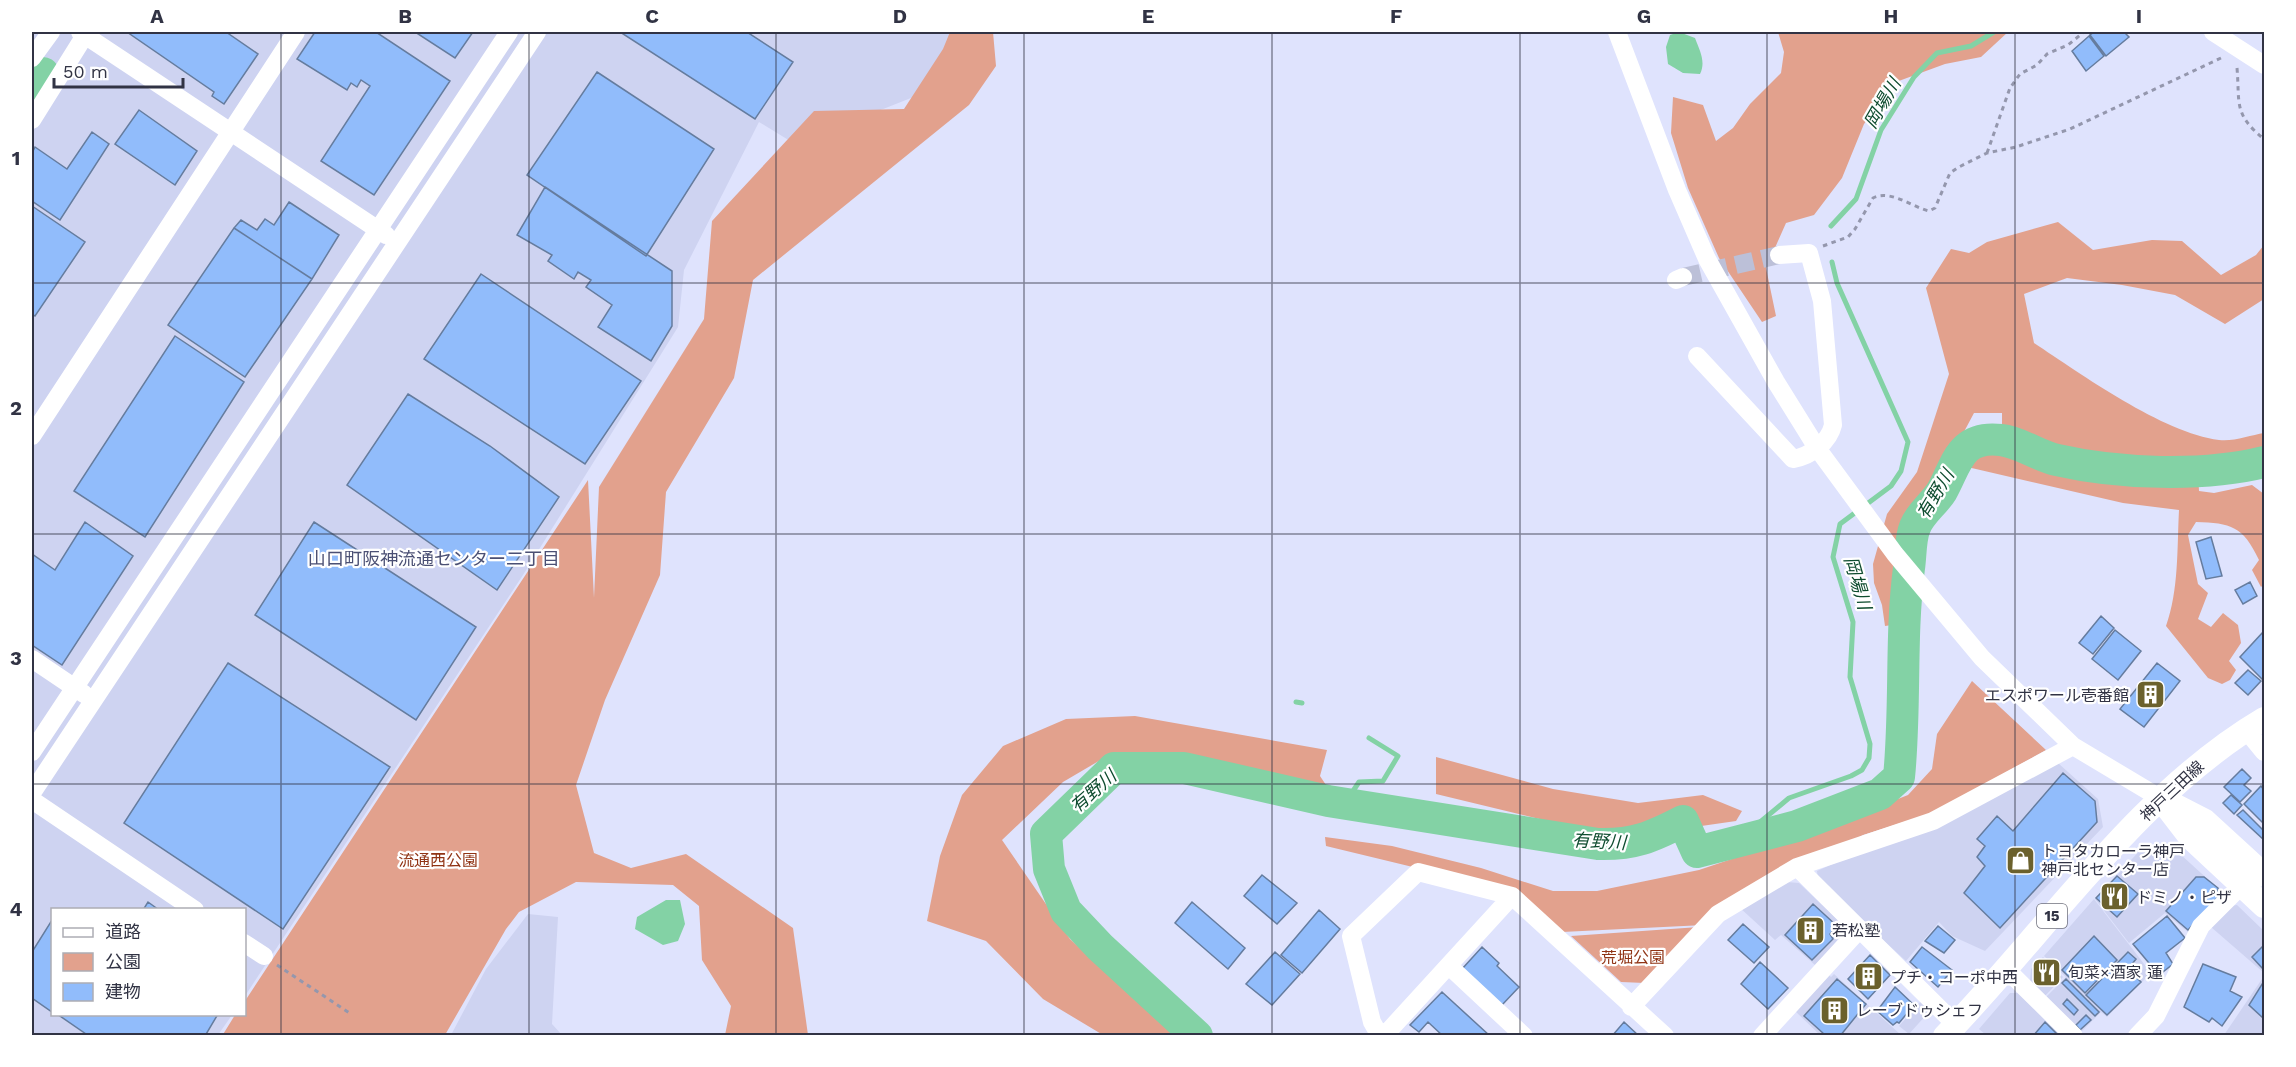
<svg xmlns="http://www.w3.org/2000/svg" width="2296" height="1067" font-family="'Work Sans','Noto Sans JP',sans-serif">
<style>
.built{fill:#ced3f1}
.green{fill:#e2a18d}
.water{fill:#83d2a5}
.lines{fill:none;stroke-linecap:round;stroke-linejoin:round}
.stream{stroke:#83d2a5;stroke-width:5}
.river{stroke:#83d2a5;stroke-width:32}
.building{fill:#91bcfb;stroke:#657c9e;stroke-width:1.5}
.minor-tunnel{stroke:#bcc0d8;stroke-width:18;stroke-dasharray:18 9;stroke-linecap:butt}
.path{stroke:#9497ad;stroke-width:3;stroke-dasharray:4.5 4.5;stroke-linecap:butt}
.minor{stroke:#fff;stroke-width:18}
.major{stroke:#fff;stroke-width:24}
.grid{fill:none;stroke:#313344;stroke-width:1.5;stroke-opacity:0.55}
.labels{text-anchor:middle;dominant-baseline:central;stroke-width:4.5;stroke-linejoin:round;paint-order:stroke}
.shield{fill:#fff;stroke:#6f707c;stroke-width:1.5}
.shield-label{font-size:15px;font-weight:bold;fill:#313344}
.poi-label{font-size:16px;fill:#313344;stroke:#fff;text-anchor:start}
.street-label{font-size:16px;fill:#313344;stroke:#fff}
.park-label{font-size:16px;fill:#903415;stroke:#fff}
.water-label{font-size:18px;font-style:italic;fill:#0e4c2f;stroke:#fff}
.neighbourhood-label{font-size:18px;fill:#4b5074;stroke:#fff}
.neatline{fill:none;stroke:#313344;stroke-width:2}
.grid-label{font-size:20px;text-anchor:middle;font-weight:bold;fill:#313344}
</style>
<rect width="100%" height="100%" fill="#dfe3fd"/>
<path class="built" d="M32 32H955L921 94 795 144 759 122 684 270 678 327 523 575 245 996 244 910H52V1014L232 1015 218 1035H32Z
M2058 763 2098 799 2103 827 1985 951 1952 936 1939 922 1906 961 1818 880 1817 871Z
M2170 845 2222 892 2189 933 2165 913 2129 943 2095 899 2144 846Z
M1786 882 1799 883 1841 923 1842 937 1815 965 1781 935 1775 940 1739 907Z
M2094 899 2151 973 2107 1017 2101 1012 2081 1032 2046 997 2066 977 2044 956Z
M2237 905 2264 931V973L2211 927 2228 906Z
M528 914 558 917 552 1024 562 1035H451L486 969Z
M2043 957 2063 977 2045 996 2030 981 2031 969Z
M1827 973 1831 977 1834 974 1901 1035H1820L1794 1010Z
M2264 976V1035H2224Z
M2010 993H2022L2064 1035H1986L1979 1029Z
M1923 999 1928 1004V1013L1909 1034 1899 1026Z"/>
<path class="green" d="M950 32H993L996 66 969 105 753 280 734 378 666 492 660 575 605 700 576 785 594 853 631 868 686 854 793 928 808 1035H725L731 1006 702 960 699 906 673 885 576 882 519 912 506 929 445 1035 222 1036 235 1015 244 1014 245 1001 588 480 594 598 599 487 704 319 712 221 814 111 904 109 943 49Z
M1778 32H2008L1981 57 1945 64 1896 82 1864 124 1842 178 1814 215 1786 223 1766 268 1776 316 1762 322 1719 258 1688 188 1671 133 1673 97 1703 105 1716 141 1733 128 1750 104 1781 73 1784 52Z
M2058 222 2093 250 2152 240 2182 241 2221 275 2256 255 2264 245V299L2225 324 2175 295 2122 285 2067 278 2024 294 2034 343C2081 374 2163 433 2219 440 2233 442 2251 435 2264 433V469L2198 473 2199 491 2214 493 2252 485 2264 494V584L2261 587 2252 570 2259 560C2243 526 2231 523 2196 522L2188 535 2198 584 2208 593 2198 619 2211 627 2223 613 2238 625 2241 643 2229 661 2236 670 2230 680 2222 684 2208 678 2166 626C2179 590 2177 548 2179 510L2123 503 1963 466 1973 437 2002 430V413H1974L1934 488 1909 507 1899 624 1885 626 1882 605 1874 583 1873 564 1887 514 1917 472 1949 374 1926 288 1951 249 1969 253 1987 242Z
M1972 681 2046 750 1933 813 1863 835 1704 925 1562 932 1512 891 1326 846 1325 837 1392 846 1481 868 1553 891H1597L1699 870 1830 826 1908 795 1932 769 1937 734Z
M1135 716 1327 750 1320 776 1330 791 1173 760 1109 755 1063 782 1002 840 1070 939 1175 1035H1103L1043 999 986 941 927 921 940 856 962 795 1003 746 1066 719Z
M1436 757 1553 789 1638 803 1703 795 1742 811 1736 821 1618 838 1436 794Z
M1699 927 1645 983 1621 982 1571 936Z"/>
<path class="water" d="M1679 32 1695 38C1700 51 1706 62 1700 74L1683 73 1668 64 1666 47 1670 35Z
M666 900H680L685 924 678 941 663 945 635 929 637 917Z"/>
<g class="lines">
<path class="stream" d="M1831 226 1856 199 1881 130 1914 77 1937 53 1971 46 1994 32
M1296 702 1302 703
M1350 804 1351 794 1359 782 1383 781 1398 756 1369 738
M1736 842 1789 798 1851 776 1862 770 1869 758 1870 744 1850 677 1853 622 1833 557 1840 524 1891 486 1901 471 1908 442 1837 283 1832 262"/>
<path class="river" d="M32 90 43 73
M1197 1036 1100 947 1066 911 1049 869 1046 834 1114 768H1184L1328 801 1598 844C1634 845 1652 837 1683 821L1697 852 1797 826 1880 794 1899 777C1906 707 1900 637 1909 568 1911 555 1910 539 1915 527 1921 512 1934 504 1942 491 1957 464 1960 435 2001 440 2020 442 2038 456 2057 460 2118 474 2204 477 2264 462"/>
</g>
<path class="building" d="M127 32H226L258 54 224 104 212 96 214 92Z
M315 32H376L450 81 374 195 321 161 370 86 361 80 357 87 351 83 347 90 297 59Z
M415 32H473L455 58Z
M620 32H747L793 62 755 119Z
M2094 32H2124L2129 37 2106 56 2090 35Z
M2089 36 2104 56 2086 71 2072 51Z
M597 72 714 149 646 256 527 175Z
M139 110 197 151 175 185 115 144Z
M92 132 109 144 60 220 32 201V153L35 147 67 169Z
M545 187 672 271V326L651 361 598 327 612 305 586 287 591 280 578 272 574 279 548 261 552 255 517 235Z
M289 202 339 235 312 279 234 228 241 220 257 230 265 219 274 225Z
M32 206 85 242 35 316 32 314Z
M234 228 312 279 245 377 168 325Z
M481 274 641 381 585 464 424 359Z
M175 336 244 382 145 537 74 491Z
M408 394 490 446 559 497 497 590 347 485Z
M85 522 133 556 62 665 32 645V554L55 570Z
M314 522 476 627 416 720 255 615Z
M2211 537 2222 576 2206 579 2196 542Z
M2250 582 2257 596 2243 604 2235 590Z
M2101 616 2114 628 2093 654 2079 643Z
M2115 630 2141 651 2118 680 2092 659Z
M2264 631V678L2263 680 2240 657Z
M228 663 390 767 283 929 124 823Z
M2157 663 2180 681 2144 727 2120 709Z
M2248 670 2261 681 2248 695 2235 683Z
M2242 769 2251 778 2244 785 2251 791 2240 802 2224 787Z
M2063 773 2095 801 2097 822 2000 928 1964 893 1985 866 1977 857 1985 846 1977 839 1997 816 2013 831Z
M2261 786 2264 790V820L2262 822 2244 804Z
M2231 795 2242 805 2234 814 2223 803Z
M2243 810 2264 831V840L2237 815Z
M1262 875 1297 903 1277 924 1244 896Z
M2117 876 2138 894 2117 917 2096 898Z
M2196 877H2204L2218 888V897L2188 930 2166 911Z
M148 902 159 910H143Z
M1192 902 1245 948 1228 969 1175 923Z
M1813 904 1837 926 1830 934 1833 939 1812 960 1785 935Z
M1319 910 1340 929 1302 973 1281 955Z
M2167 916 2185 938 2166 953 2173 964 2159 975 2133 944Z
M52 920V1012L32 998V952Z
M1743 924 1769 947 1754 963 1728 940Z
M1938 926 1955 940 1944 953 1925 941Z
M2094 936 2117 960 2085 993 2062 970Z
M2264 945V970L2252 957Z
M1482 947 1499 963 1497 966 1519 987 1502 1005 1462 969Z
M1922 947 1952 970 1938 987 1910 962Z
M1275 952 1300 974 1272 1005 1246 984Z
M2128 952 2136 959 2128 969 2141 982 2107 1015 2086 995Z
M1870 955 1890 975 1868 999 1848 979Z
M2043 961 2060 977 2053 983 2037 967Z
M1760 962 1788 988 1768 1009 1741 984Z
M2203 964 2236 977 2230 991 2242 997 2222 1026 2212 1018 2209 1022 2184 1007Z
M1837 979 1866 1004 1840 1036H1822L1824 1034 1804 1016Z
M2066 979 2099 1012 2095 1016 2062 983Z
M2264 981V1017L2263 1018 2249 1005Z
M1895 987 1914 1005 1899 1023 1897 1022 1893 1025 1877 1011Z
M1442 992 1490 1036H1443L1428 1022 1419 1032 1410 1025Z
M2067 999 2078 1010 2074 1015 2063 1004Z
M57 1014H218L205 1036H89Z
M2086 1015 2091 1020 2080 1030 2076 1025Z
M1624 1022 1639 1036H1612Z
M2045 1022 2059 1036H2033Z"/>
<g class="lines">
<path class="minor-tunnel" d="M1683 277 1779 255"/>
<path class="path" d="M2237 68C2240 103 2233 114 2264 139
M1987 153 2010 88 2020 74 2037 65 2047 54 2068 45 2084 32
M1823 246 1848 237 1855 229 1873 198C1890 189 1912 207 1929 211L1935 208 1950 173 1959 167 1987 153 2016 147 2070 129 2221 58
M277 965 351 1014"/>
<path class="minor" d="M80 32 386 235
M1617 32 1677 190 1707 259 1776 382 1817 448 1895 554 1982 658 2073 746 2160 798
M2213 32 2264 65
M32 58 51 32
M32 120 87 32
M1676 280 1683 277
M1697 356 1793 459C1811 456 1829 442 1833 425L1822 301 1809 253 1779 255
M32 436 296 32
M32 659 84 694
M2246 730 2264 752
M32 752 509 32
M32 793 537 32
M32 800 195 910
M1797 867 1955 1024
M244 943 264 956
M1449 966 1524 1036
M2005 968 2074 1036
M1631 1007 1718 914 1797 867 1933 821 2073 746
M1380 1036 1372 1022 1351 936 1418 872 1512 896 1665 1036
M1384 1036 1512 896
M1762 1036 1859 930
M2137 1036 2156 1016 2201 926 2242 885"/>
<path class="major" d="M2160 798 2190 837 2264 906
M2168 802 2205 821 2264 875
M1945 1036C2046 932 2138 793 2264 719"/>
</g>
<path class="grid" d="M281 32V1036M529 32V1036M776 32V1036M1024 32V1036M1272 32V1036M1520 32V1036M1767 32V1036M2015 32V1036M32 283H2264M32 534H2264M32 784H2264"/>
<defs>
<symbol id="building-square" viewBox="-11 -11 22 22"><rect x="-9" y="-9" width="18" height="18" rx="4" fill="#6b612d" stroke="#fff"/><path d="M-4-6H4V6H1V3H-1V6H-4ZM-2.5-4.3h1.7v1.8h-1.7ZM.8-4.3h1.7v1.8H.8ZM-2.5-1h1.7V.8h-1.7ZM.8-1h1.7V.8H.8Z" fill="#fff"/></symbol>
<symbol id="shop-square" viewBox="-11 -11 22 22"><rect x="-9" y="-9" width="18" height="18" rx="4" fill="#6b612d" stroke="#fff"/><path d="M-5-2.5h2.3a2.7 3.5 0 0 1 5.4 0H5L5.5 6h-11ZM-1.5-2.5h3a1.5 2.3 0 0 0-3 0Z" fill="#fff"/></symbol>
<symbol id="restaurant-square" viewBox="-11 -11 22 22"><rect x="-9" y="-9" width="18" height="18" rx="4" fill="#6b612d" stroke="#fff"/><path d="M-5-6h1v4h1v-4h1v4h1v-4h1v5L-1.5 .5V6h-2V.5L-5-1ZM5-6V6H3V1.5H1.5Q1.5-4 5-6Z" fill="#fff"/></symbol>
</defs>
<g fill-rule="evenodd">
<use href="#building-square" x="2134" y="678" width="33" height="33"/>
<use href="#shop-square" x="2004" y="844" width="33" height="33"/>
<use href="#restaurant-square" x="2098" y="880" width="33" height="33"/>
<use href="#building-square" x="1794" y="914" width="33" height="33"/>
<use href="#restaurant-square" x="2030" y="956" width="33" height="33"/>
<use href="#building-square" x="1852" y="960" width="33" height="33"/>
<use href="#building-square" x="1818" y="994" width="33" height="33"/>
</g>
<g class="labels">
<rect class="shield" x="2037" y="904" width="30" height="24" rx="4.5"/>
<g class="shield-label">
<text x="2052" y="916">15</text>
</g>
<g class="poi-label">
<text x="2129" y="695" text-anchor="end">エスポワール壱番館</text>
<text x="2041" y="851">トヨタカローラ神戸<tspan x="2041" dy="18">神戸北センター店</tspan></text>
<text x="2136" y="897">ドミノ・ピザ</text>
<text x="1832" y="930">若松塾</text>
<text x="2068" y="972">旬菜×酒家 蓮</text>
<text x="1890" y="977">プチ・コーポ中西</text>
<text x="1856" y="1010">レーブドゥシェフ</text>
</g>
<g class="street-label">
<text transform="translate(2172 791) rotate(-43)">神戸三田線</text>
</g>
<g class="park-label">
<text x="438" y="860">流通西公園</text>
<text x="1633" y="957">荒堀公園</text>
</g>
<g class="water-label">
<text transform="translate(1882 103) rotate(-60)">岡場川</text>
<text transform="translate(1935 494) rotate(-59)">有野川</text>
<text transform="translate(1858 583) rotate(74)">岡場川</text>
<text transform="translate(1093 791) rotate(-41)">有野川</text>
<text transform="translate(1599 841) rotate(3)">有野川</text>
</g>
<g class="neighbourhood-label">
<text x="434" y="558">山口町阪神流通センター二丁目</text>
</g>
</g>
<rect width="2296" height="1067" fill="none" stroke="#ffffff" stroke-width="66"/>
<rect x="51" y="908" width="195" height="108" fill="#ffffff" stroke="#adadb4" stroke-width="1.5"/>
<rect x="63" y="928" width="30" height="9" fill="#ffffff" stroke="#adadb4" stroke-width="1.5"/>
<text x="105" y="938" font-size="18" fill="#313344">道路</text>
<rect x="63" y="953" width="30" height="18" fill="#e2a18d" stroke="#adadb4" stroke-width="1.5"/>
<text x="105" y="968" font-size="18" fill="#313344">公園</text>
<rect x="63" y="983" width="30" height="18" fill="#91bcfb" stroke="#adadb4" stroke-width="1.5"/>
<text x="105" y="998" font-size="18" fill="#313344">建物</text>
<path d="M54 78v9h129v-9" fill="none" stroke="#313344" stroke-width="3"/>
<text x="63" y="78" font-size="18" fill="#313344" stroke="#ffffff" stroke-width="4.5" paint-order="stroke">50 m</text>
<rect x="33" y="33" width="2230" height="1001" class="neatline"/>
<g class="grid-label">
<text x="157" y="23">A</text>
<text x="405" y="23">B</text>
<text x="652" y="23">C</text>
<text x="900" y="23">D</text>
<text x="1148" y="23">E</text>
<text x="1396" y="23">F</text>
<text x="1644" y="23">G</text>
<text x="1891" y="23">H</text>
<text x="2139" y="23">I</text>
<text x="16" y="165">1</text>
<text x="16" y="415">2</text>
<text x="16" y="665">3</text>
<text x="16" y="916">4</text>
</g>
</svg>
